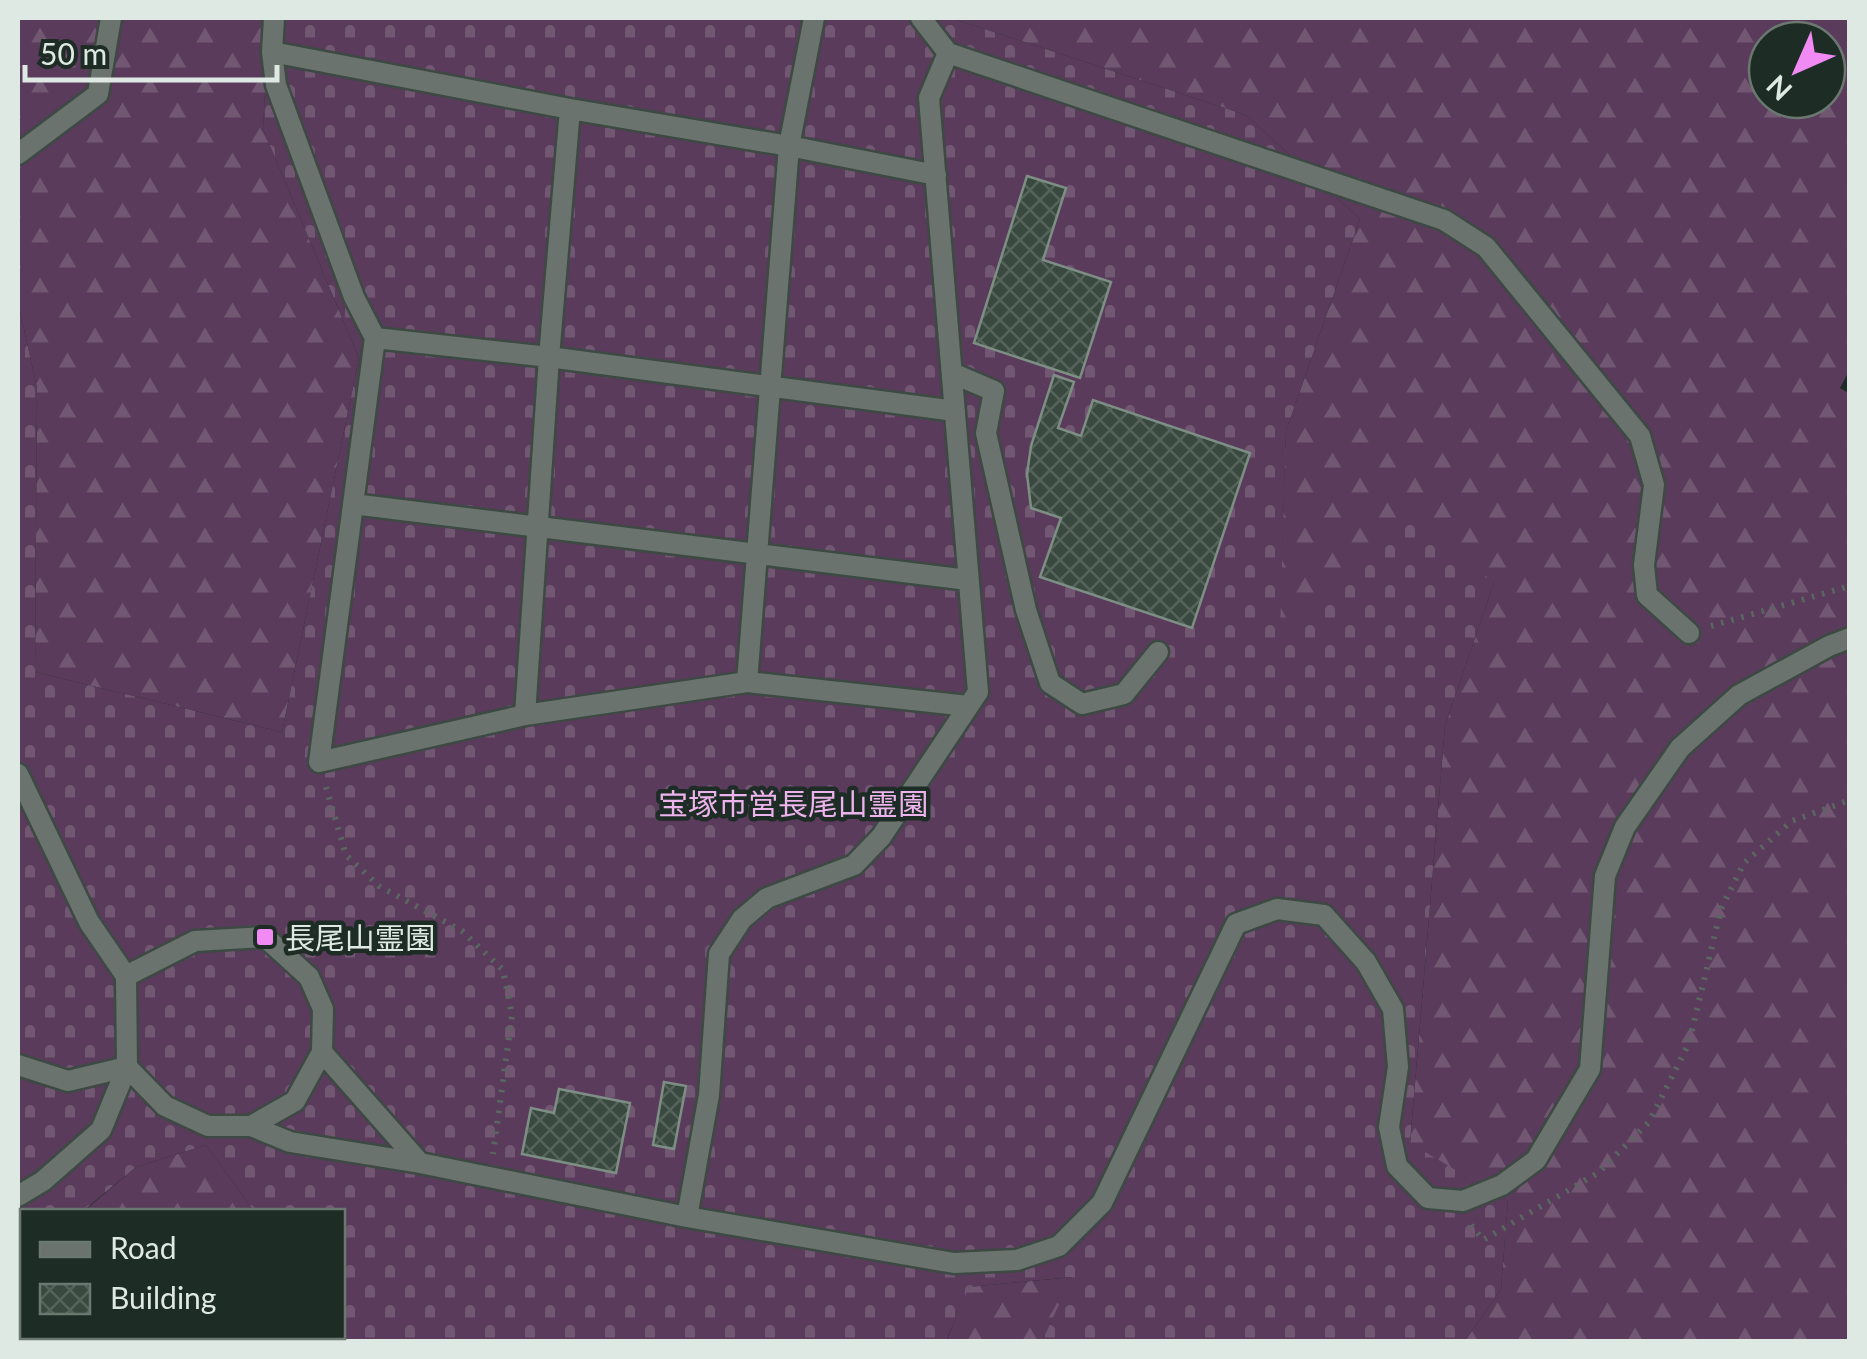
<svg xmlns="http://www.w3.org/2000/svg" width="1867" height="1359" font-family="Lato,'Noto Sans JP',sans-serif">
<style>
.forest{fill:url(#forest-firs);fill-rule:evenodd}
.cemetery{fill:url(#cemetery-stones)}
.building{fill:url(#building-cross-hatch);stroke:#7d8f84;stroke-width:2.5}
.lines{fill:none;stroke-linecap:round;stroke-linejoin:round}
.service-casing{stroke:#3c4a43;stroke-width:25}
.minor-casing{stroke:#3c4a43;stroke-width:25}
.path{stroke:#5a6760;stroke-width:6;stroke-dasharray:2.5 8;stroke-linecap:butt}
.service{stroke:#6b736e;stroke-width:20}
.minor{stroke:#6b736e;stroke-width:20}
.poi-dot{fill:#f28af3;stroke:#1d2c24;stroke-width:4}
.labels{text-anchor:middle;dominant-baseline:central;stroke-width:9;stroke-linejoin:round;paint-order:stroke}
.park-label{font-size:30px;fill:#edb3ed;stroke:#1d2c24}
.poi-label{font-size:30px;fill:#dfe9e3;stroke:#1d2c24;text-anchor:start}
</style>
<defs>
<pattern id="forest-firs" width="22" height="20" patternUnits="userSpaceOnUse" patternTransform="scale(2.5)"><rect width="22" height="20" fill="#5a3b5b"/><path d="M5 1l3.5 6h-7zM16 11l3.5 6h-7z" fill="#715772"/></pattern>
<pattern id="cemetery-stones" width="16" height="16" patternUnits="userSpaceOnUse" patternTransform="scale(2.5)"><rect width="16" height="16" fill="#5a3b5b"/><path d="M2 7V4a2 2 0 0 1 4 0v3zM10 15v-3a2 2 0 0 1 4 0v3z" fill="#715772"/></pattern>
<pattern id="building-cross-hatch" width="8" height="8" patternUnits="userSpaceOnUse" patternTransform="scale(2.5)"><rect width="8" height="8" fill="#394940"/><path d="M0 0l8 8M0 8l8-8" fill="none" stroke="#55635b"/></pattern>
</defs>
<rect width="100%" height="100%" fill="#1d2c24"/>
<path class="forest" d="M18 18H269L263 129 359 358 282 732 35 672 37 388 18 302Z
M951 18H1849L1850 369 1840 388 1850 394 1849 1341H1465L1501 1289 1508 1201 1410 1144 1445 726 1494 582 1279 633 1286 431 1360 219 1246 115ZM1767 40H1827V100H1767Z
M206 1145 254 1211 83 1212 136 1167Z
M22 1244V1336H225L224 1340 229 1341H18V1246Z
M1073 1277 1042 1341 946 1342 968 1287Z"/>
<path class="cemetery" d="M269 18H951L1246 115 1360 219 1286 431 1280 632 1399 515 1494 582 1445 726 1410 1143 1508 1201 1501 1289 1465 1341H1042L1072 1277 969 1287 946 1341H229L224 1340 225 1337 342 1336V1212L254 1211 206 1145 136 1167 83 1211 22 1212V1244L18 1246V302L37 388 35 672 282 732 359 358 263 129Z"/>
<path class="building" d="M1027 176 1066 188 1043 260 1111 282 1080 378 974 343Z
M1054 375 1074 382 1058 428 1081 436 1093 400 1250 453 1192 628 1040 577 1061 518 1031 508 1027 474 1031 446Z
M664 1082 686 1086 674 1149 653 1145Z
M559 1089 630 1103 616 1173 522 1154 531 1108 554 1113Z"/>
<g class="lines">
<defs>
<path id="service" d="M274 18 272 52 276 85 354 297 375 338 319 762 525 715 747 682 968 706
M921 18 948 53 1444 220 1486 247 1640 436 1654 485 1644 565 1647 595 1689 633
M272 52 570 109 789 146 936 175
M18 154 98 94 111 18
M375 338 549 357 955 411
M952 373 994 391 986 433 1026 610 1050 683 1082 704 1124 694 1158 652
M353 504 968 580
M747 682 789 146 814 18
M525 715 549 357 570 109
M322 1052 420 1163
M18 1065 68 1081 127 1067
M251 1126 290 1142 420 1163 687 1217 954 1263 1017 1260 1059 1246 1102 1203 1236 924 1277 909 1324 915 1366 962 1393 1009 1398 1067 1389 1127 1397 1166 1428 1198 1463 1201 1502 1185 1536 1160 1590 1069 1605 876 1625 827 1680 748 1739 695 1829 646 1850 638
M687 1217 709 1095 719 954 742 919 767 898 854 865 881 837 978 692 929 98 948 53"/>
<path id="minor" d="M18 774 89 922 126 976 127 1067 101 1130 43 1181 18 1196
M126 976 195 941 265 937 309 977 323 1009 322 1052 295 1101 251 1126H208L165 1106 127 1067"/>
</defs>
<use href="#service" class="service-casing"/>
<use href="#minor" class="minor-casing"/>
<path class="path" d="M1711 626 1850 586
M326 787 346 855 379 886 462 931 503 970 512 1015 493 1154
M1471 1225 1483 1240 1598 1173 1649 1122 1689 1043 1721 909 1744 863 1792 821 1850 800"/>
<use href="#service" class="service"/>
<use href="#minor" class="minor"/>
</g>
<rect class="poi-dot" x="255" y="927" width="20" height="20" rx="5"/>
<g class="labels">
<g class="park-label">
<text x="793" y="803">宝塚市営長尾山霊園</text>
</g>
<g class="poi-label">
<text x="285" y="937">長尾山霊園</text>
</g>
</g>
<rect width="1867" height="1359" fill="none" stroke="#dfe9e3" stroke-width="40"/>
<rect x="20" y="1209" width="325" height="130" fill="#1d2c24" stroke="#6b7870" stroke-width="2.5"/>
<rect x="40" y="1242" width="50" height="15" fill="#6b736e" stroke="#6b7870" stroke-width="2.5"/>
<text x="110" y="1259" font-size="30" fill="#dfe9e3">Road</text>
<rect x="40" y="1284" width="50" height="30" fill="url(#building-cross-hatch)" stroke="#6b7870" stroke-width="2.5"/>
<text x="110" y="1309" font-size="30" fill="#dfe9e3">Building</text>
<g transform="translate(1797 70) rotate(225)"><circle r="48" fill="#1d2c24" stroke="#6b7870" stroke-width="2.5"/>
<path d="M0-8L18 38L0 25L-18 38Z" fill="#f28af3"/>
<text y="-15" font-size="28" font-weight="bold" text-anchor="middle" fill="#dfe9e3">N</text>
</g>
<path d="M25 65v15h252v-15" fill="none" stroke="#dfe9e3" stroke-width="5"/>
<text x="40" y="65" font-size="30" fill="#dfe9e3" stroke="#1d2c24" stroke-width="8" paint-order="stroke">50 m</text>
</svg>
